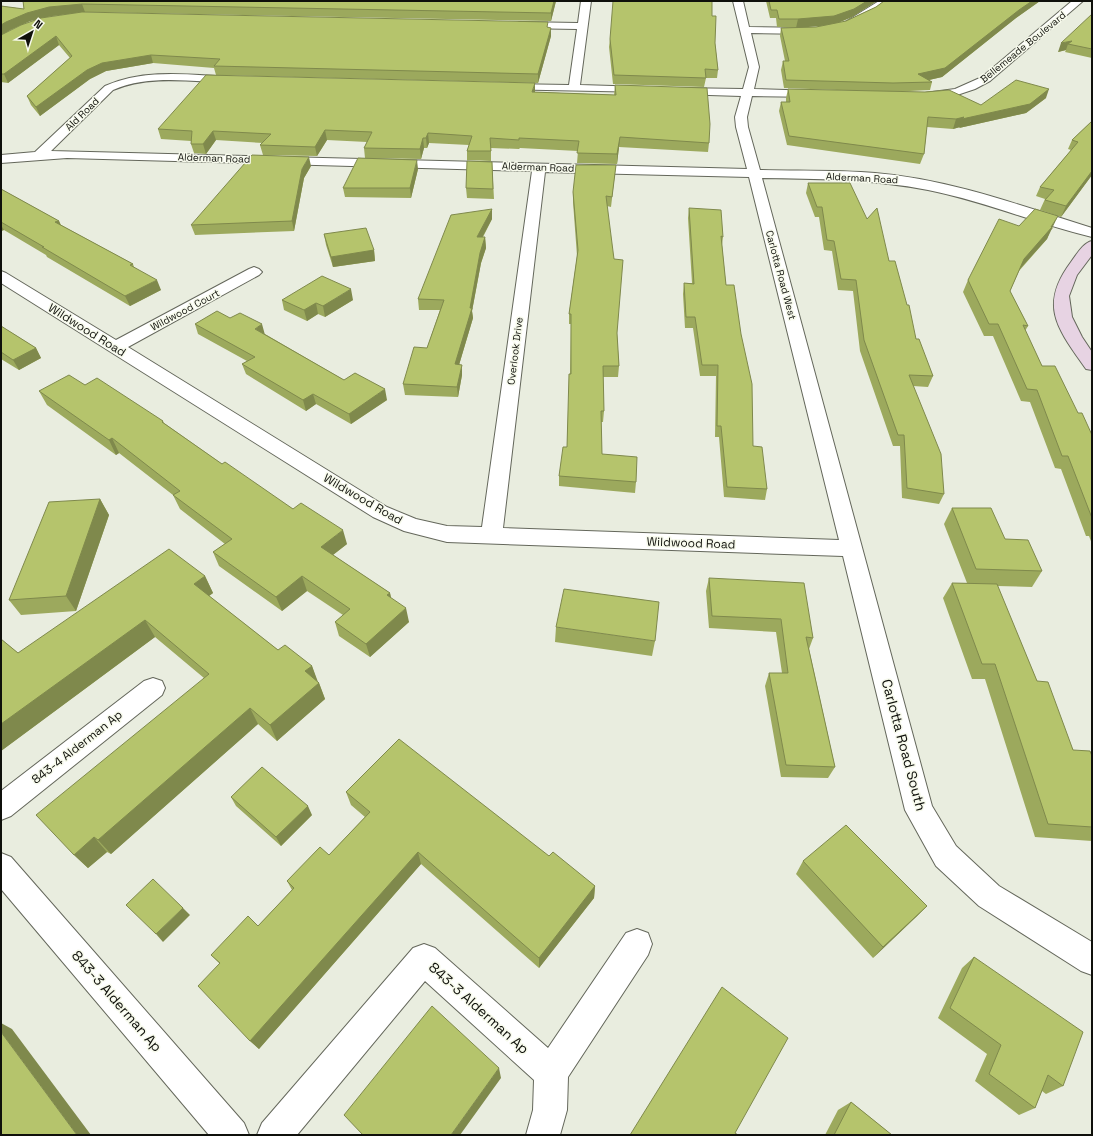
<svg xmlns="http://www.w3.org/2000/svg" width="1093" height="1136" font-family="'Space Grotesk',sans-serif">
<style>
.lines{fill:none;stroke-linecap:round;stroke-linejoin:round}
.street-casing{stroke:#64675b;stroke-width:2}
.secondary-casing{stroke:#64675b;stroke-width:2}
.street{fill:#fff;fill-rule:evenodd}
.secondary{fill:#e7d3e3;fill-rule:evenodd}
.wall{fill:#9ca95d;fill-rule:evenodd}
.shaded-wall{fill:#7f894c}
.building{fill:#b5c46c;stroke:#7f894c}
.labels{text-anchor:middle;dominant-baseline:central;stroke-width:3;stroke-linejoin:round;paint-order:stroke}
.far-street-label{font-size:10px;fill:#0f100b;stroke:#f7faec}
.street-label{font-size:12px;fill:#0f100b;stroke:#f7faec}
.near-street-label{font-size:14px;fill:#0f100b;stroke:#f7faec}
</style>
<rect width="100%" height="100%" fill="#e9eddf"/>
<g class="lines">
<defs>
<path id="street" d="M581 1H591L580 85 645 87 649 88 651 90 649 92 501 89 499 87 505 84 569 85 577 29 519 28 514 25 519 22 578 23Z
M733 1H743L749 27 810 28 815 31 810 34 751 33 759 67 754 89 817 91 821 92 823 94 821 96 817 97 752 96 747 117 748 127 760 170C798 171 837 170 875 173 949 179 1022 206 1092 228V237C1037 224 984 201 928 190 873 179 818 179 762 178L932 806 956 846 999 886 1092 942V975L1081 971 979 906 936 866 905 810 843 556 447 542 404 531 373 517 1 283V271L6 273 116 340 249 269 254 267 259 269 262 272 259 275 128 347 387 507 416 519 447 526 482 527 532 171 67 158 1 163V155L35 152 105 86C145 68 191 75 233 77L239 80 233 83C194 82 150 74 113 90L51 151 747 169 736 127 735 117 741 96 677 94 673 93 671 91 673 89 677 88 743 89 749 67ZM545 172 749 177 839 540 503 528Z
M879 1H891L850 26 847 27 842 24Z
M1072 1H1083L990 81 975 89 957 95 934 99 921 98 919 96 921 94 925 93 955 89 982 77Z
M153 678 162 681 165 688 162 695 11 816 1 820V791L144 681Z
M1 853 11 857 244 1123 249 1135H209L1 889Z
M637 929 648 933 652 944 648 955 568 1077 567 1110 560 1135H526L533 1110 534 1080 425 981 297 1135H257L262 1123 413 948 424 944 435 948 548 1048 626 933Z"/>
<path id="secondary" d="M1092 241V255L1077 275 1069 296 1072 317 1082 337 1092 352V370L1086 369C1058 329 1038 306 1071 262 1077 254 1083 243 1092 241Z"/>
</defs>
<use href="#street" class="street-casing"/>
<use href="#secondary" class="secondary-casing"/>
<use href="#street" class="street"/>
<use href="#secondary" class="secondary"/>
</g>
<path class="wall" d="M23 1H556L551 21 85 12 52 16 30 21 10 30 4 34 548 27 551 36 538 83 216 75 214 68 153 63 106 71 90 79 40 116 31 105 27 96 70 58 59 45 8 83 1 82V6L24 9Z
M766 1H877L852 17 835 24 846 21 876 7 884 1H1040L1016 18 942 77 929 80 932 82 930 90 890 92 784 88 781 70 783 61H785L780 36 781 28 795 27H777L776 18H770ZM828 25 816 27H797Z
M1092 14V58L1065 52 1066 50 1058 52Z
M712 16 718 70 717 78H706L704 87 613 84 609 47 610 39Z
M615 85 709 143 708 152 619 147 617 164 577 163 578 151 520 148 519 149 491 148V161L467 160V151L469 145 429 143 427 148H424L421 159 365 158 364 148 367 142 327 140 317 156 263 155 260 145 263 143 216 140 206 154 194 153 191 144V141L161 139 158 129 535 92 614 95Z
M788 89 981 105 1046 98 1026 113 959 128 960 127 953 129 927 127 924 154 920 164 787 145 779 111 781 102H786V98Z
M1092 121V175L1061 217 1040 210 1045 199 1036 196 1040 187 1071 150 1068 149 1072 140Z
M492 162 494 199 467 198 466 188Z
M616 165 611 207 607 206 617 334 619 366 618 377H603L604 411 603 422H601L602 454 636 482 635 493 559 486V476L567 447 570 374 571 324H569V314L577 256 573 202V192Z
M311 166 304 178 294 231 195 235 191 225Z
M418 169 411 198 345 197 343 188Z
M808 183 867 219 889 261 916 339 933 376 928 387 913 386 944 494 939 504 902 498 900 446H893L860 351 853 291 838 290 832 251 824 250 819 217H815L806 193Z
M1 189 59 221 61 225 133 264 134 267 161 290 130 306 47 257 46 255 4 230 1 231Z
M689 208 723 237 722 245 726 285 753 446 767 489 765 500 724 497 719 437H715L716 376H700L693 328H685L683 294 684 283H692L688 218Z
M492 209V219L483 237H485L486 248 481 263 472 311 473 318 459 365 462 375 458 397 405 395 403 384 427 348 440 310H419L418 299Z
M1019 226 1053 228 1050 231 1047 239 1019 271 1010 291 1028 326 1025 331 1042 366 1078 413 1092 435V544L1089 536H1086L1061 469 1055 468 1030 402 1021 401 993 336H984L963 292 968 280Z
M324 234 374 250 375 261 333 267 326 245Z
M282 300H353L325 317 318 314 307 321 284 310Z
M230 318 265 334 344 380 387 400 351 424 316 404 306 411 246 374 242 364 247 361 198 334 195 324Z
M1 326 36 348 41 358 19 370 1 359Z
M85 385 163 421 164 423 222 464 293 509 347 544 333 555 390 593 391 598 409 622 370 657 339 636 335 622 343 615 307 591 282 611 219 566 213 552 225 544 180 509 173 495 119 453 116 455 47 405 39 391Z
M100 499 109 515 76 611 21 615 9 600Z
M952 508 1005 539 1042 571 1032 587 997 586 1037 681 1073 750 1092 756V841L1035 837 985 679H972L943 598 952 583H967L944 524Z
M205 576 213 593 209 596 278 650 312 666 317 681 319 683 325 699 277 741 258 724 111 854 107 852 88 868 74 855 204 678 155 637 1 751V639L18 653Z
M709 578 813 638 809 649 835 767 828 778 781 777 765 686 769 673H782L776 632 709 628 706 591Z
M556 627 655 641 652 656 555 642Z
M346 792 549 856 595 886 594 898 539 968 421 864 259 1049 250 1041 219 963 211 955 258 926 292 890 287 881 329 855 365 817 351 805Z
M231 797 312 815 281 846 236 806Z
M803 861 927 906 916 917 873 958 796 874Z
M974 957 1063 1086 1046 1094 1042 1091 1035 1108 1019 1115 975 1081 987 1054 938 1018 962 968Z
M851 1102 892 1135H825L838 1110Z"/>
<path class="shaded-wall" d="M554 1H556L551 21V13Z
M867 1H877L852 17 833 25 796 28 798 19Z
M1032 1H1040L1016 18 942 77 920 82 918 74Z
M82 4 85 12 52 16 30 21 10 30 1 36V25L6 22 27 13 49 7Z
M551 28V36L538 83V74Z
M56 36 59 45 8 83 4 74Z
M1072 41 1068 44 1066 50 1058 52 1061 43Z
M151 55 153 63 106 71 90 79 40 116 36 107 87 70 102 63Z
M535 83V92H532Z
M1049 89 1046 98 1026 113 959 128 960 127 953 129 956 119Z
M325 130 327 140 317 156 315 147Z
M213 131 216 140 206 154 203 144Z
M428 133 429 143 427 148 426 138Z
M620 137 619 147 617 164V154Z
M423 138 424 148 421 159 420 149Z
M309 157 311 166 304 178 294 231 292 221 302 169Z
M417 160 418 169 411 198 410 188Z
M1092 171V175L1061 217 1066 206Z
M492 209V219L477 247V237Z
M1058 216 1047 239 1018 271 1024 259 1051 227Z
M59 221 63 231 55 222Z
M1 225 4 230 1 231Z
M485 237 486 248 481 263 472 311 473 318 456 375 455 364 470 308 480 253Z
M374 250 375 261 333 267 331 257Z
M157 280 161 290 130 306 125 296Z
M351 289 353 300 325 317 323 306Z
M316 303 318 314 307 321 304 310Z
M262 324 265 335 255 329Z
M36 348 41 358 19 370 13 360Z
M462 365V375L458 397 457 387Z
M385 389 387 400 351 424 349 414Z
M313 394 316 404 306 411 303 400Z
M112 438 119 453 116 455 109 440Z
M100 499 109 515 76 611 66 596Z
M343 530 347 544 325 561 321 547Z
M205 576 213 593 202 601 194 584Z
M302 576 307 591 282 611 276 597Z
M390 593 393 607 387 595Z
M406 608 409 622 370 657 366 644Z
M145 620 155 637 1 751V724Z
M312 666 318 682 305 671Z
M319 683 325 699 277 741 270 725Z
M250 708 258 724 111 854 98 840Z
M308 806 312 815 281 846 276 837Z
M94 837 107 852 88 868 74 855Z
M418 852 421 864 259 1049 250 1041Z
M595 886 594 898 539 968V958Z
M927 906 916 917 873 958 883 947Z
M183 908 190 915 163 942 156 934Z
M1 1023 12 1029 91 1135H77L1 1032Z
M499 1068 501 1078 460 1135H451Z"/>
<path class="building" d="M23 1H554L551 13 82 4 49 7 27 13 6 22 1 25V6L24 9Z
M613 1H712V16H716L715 43 718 70 705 69 706 78 614 75 610 39Z
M769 1H867L854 9 834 16 798 19H779L777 10H771Z
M884 1H1032L1019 10 945 68 918 74 932 82 893 83 786 80 783 61H789L781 28 816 27 846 21 876 7Z
M82 12 548 22 547 27 551 28 538 74 214 66 220 59 151 55 102 63 87 70 36 107 27 96 72 56 56 36 4 74H1V35L21 25 41 18Z
M1092 14V49L1068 44 1072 41 1061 43Z
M206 75 535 83 532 92 616 95 615 85 707 88 710 124 709 143 620 137 617 154 577 153 579 141 519 138V140L490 138 491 151H467L472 136 428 133 426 138H423L420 149 364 148 372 132 325 130 315 147 260 145 271 134 213 131 203 144H191L192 131 158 129Z
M1016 80 1049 89 1030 104 962 119 964 117 956 119 928 117 924 154 789 136 781 102H790L788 89 925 92 949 90 981 105Z
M1092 121V171L1066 206 1045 200 1054 190 1040 187 1078 142 1072 140Z
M252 155 309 157 302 169 292 221 191 225Z
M358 158 417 160 410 188H343Z
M467 161 492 162 493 189 466 188Z
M576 165H616L612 197 606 196 614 259 623 260 617 333 619 366H603L604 411H601L602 454 637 457 636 482 559 476 563 447H567L569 374H571V314H569L578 250 573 192Z
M808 183H850L867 219 877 208 889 261H895L907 305H909L916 339H919L933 376 909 375 941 454 944 494 907 488 904 435H898L864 340 856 280 841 279 834 241 827 240 822 207H817Z
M1 189 59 221 55 222 133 264 130 265 157 280 125 296 42 247H44L1 222Z
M689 208 721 210 723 237 721 236 726 285H734L741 334 752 384 753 446 762 447 767 489 727 487 721 426H717L718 365H702L695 317H686L684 283 694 284Z
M492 209 477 237H485L480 253 470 308H472L455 364 462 365 457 387 403 384 414 347 427 348 444 300 418 299 451 215Z
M1035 209 1058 216 1051 227H1052L1024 259 1010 291 1028 326 1023 325 1042 366H1055L1078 413H1082L1092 435V518L1068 456H1062L1037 390 1027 389 998 324H989L968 280 999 219 1019 226Z
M366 228 374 250 331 257 324 234Z
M322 276 351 289 323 306 316 303 304 310 282 300Z
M217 311 230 318 240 313 262 324 255 329 344 380 355 373 385 389 349 414 313 394 303 400 242 364 255 357 195 324Z
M1 326 36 348 13 360 1 352Z
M69 375 85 385 97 378 163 421 162 422 222 464 225 462 293 509 301 503 343 530 321 547 390 593 387 595 406 608 366 644 335 622 350 609 302 576 276 597 213 552 232 539 173 495 180 491 112 438 109 440 39 391Z
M100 499 66 596 9 600 49 502Z
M952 508H991L1005 539 1028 540 1042 571 976 569Z
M169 549 205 576 194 584 278 650 285 645 312 666 305 671 319 683 270 725 250 708 98 840 94 837 74 855 36 815 209 674 145 620 1 724V639L18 653Z
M709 578 804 583 813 638 806 637 835 767 786 765 769 673H788L781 619 712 616Z
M952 583 997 584 1037 681 1048 682 1073 750 1090 751 1092 756V827L1048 824 995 664H982Z
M564 589 659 602 655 641 556 627Z
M399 739 549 856 553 852 595 886 539 958 418 852 250 1041 198 986 220 963 211 955 248 916 258 926 294 888 287 881 320 847 329 855 370 812 346 792Z
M262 767 308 806 276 837 231 797Z
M846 825 927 906 883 947 803 861Z
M153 879 183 908 156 934 126 905Z
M974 957 1083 1032 1063 1086 1048 1075 1035 1108 989 1074 1001 1045 950 1008Z
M722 987 788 1038 735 1133 738 1135H630Z
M432 1006 499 1068 451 1135H363L344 1115Z
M1 1032 77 1135H1Z
M851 1102 892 1135H834Z"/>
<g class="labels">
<g class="far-street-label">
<text transform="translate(1023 47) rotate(-39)">Bellemeade Boulevard</text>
<text transform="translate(82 114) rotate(-44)">Ald Road</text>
<text transform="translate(214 158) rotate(2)">Alderman Road</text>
<text transform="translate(538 167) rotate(2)">Alderman Road</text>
<text transform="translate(862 178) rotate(3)">Alderman Road</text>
<text transform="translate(781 275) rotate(75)">Carlotta Road West</text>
<text transform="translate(185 310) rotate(-28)">Wildwood Court</text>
<text transform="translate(515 351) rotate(-83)">Overlook Drive</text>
</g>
<g class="street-label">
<text transform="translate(87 330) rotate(32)">Wildwood Road</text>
<text transform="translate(363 499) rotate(30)">Wildwood Road</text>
<text transform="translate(691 543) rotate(2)">Wildwood Road</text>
<text transform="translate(77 747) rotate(-38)">843-4 Alderman Ap</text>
</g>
<g class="near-street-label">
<text transform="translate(904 745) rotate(75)">Carlotta Road South</text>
<text transform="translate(117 1001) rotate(49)">843-3 Alderman Ap</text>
<text transform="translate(479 1008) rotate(42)">843-3 Alderman Ap</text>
</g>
</g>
<rect width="1093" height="1136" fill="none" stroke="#0f100b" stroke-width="4"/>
<g transform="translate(32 32) rotate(39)" stroke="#f7faec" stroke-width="3" paint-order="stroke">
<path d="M0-3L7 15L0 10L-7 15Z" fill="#0f100b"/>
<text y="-6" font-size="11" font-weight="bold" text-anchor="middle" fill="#0f100b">N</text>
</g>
</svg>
